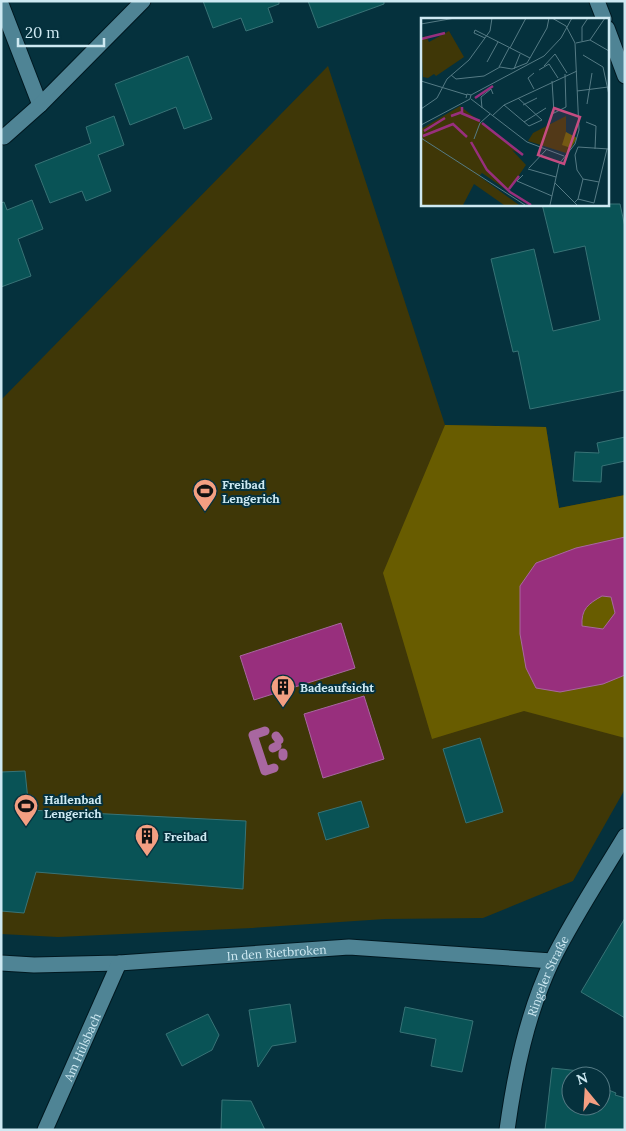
<svg xmlns="http://www.w3.org/2000/svg" width="626" height="1131" font-family="Lora,serif">
<style>
.green{fill:#3f3707}
.forest{fill:#685c00}
.water{fill:#982f7d;stroke:#a867a0;fill-rule:evenodd}
.lines{fill:none;stroke-linecap:round;stroke-linejoin:round}
.stream{stroke:#a867a0;stroke-width:9}
.building{fill:#095356;stroke:#387376}
.minor-casing{stroke:#001820;stroke-width:17}
.minor{stroke:#4f8495;stroke-width:15}
.labels{text-anchor:middle;dominant-baseline:central;stroke-width:4;stroke-linejoin:round;paint-order:stroke}
.poi-label{font-size:12px;font-weight:bold;fill:#cee9f2;stroke:#05313d;text-anchor:start}
.street-label{font-size:12px;fill:#cee9f2;stroke:#05313d}
.inset-river{fill:none;stroke:#982f7d;stroke-width:2.5}
.inset-road{fill:none;stroke:#557b85;stroke-width:1}
.view{fill:#c54c81;fill-opacity:0.15;stroke:#c54c81;stroke-width:2.5}
.inset-edge{fill:none;stroke:#cee9f2;stroke-width:2.5}
</style>
<rect width="100%" height="100%" fill="#05313d"/>
<path class="green" d="M328 66 445 425 546 427 559 508 625 495V789L573 881 483 918 385 919 252 928 58 937 1 934V400Z"/>
<path class="forest" d="M445 425 546 427 559 508 625 495V738L524 711 432 739 383 573Z"/>
<path class="water" d="M625 537V675L603 684 560 692 536 688 526 668 520 634V586L536 563 576 548ZM602 596 611 597 615 613 603 629 582 626C581 609 588 604 602 596Z
M341 623 355 668 254 700 240 656Z
M364 696 384 759 323 778 304 714Z"/>
<g class="lines">
<path class="stream" d="M265 731 253 735 265 771 274 768
M276 736 279 740
M273 748 277 746
M283 753V756"/>
</g>
<path class="building" d="M203 1H279V4L268 8 273 22 246 31 241 18 213 28Z
M308 1H384V4L318 28Z
M188 56 212 119 184 129 176 107 130 125 115 84Z
M114 116 124 145 98 155 111 191 86 201 82 191 50 203 35 165 91 143 86 127Z
M32 200 43 229 18 239 31 276 1 287V203L4 202 7 210Z
M542 204H620L625 227V390L530 409 518 351 513 352 491 259 534 249 553 331 600 320 585 246 554 253Z
M625 437V461L602 466 601 482 573 481 575 452 599 453 597 443Z
M480 738 503 812 466 823 443 749Z
M25 771 29 810 246 821 243 889 36 872 24 913 1 911V772Z
M361 801 369 827 326 840 318 813Z
M625 918V1018L581 992Z
M290 1004 296 1042 272 1046 258 1067 249 1010Z
M405 1007 473 1021 462 1072 431 1066 436 1039 400 1032Z
M208 1014 219 1035 212 1050 182 1066 166 1034Z
M552 1068 598 1073V1076H571V1106H601V1087L616 1093 615 1095 625 1098V1130H545Z
M222 1100 251 1101 265 1130H221Z"/>
<g class="lines">
<defs>
<g id="minor">
<path d="M597 1 604 19"/>
<path d="M1 4 40 105"/>
<path d="M607 28 625 76"/>
<path d="M4 137 40 105 143 1"/>
<path id="s1" d="M1 963 34 965 119 963 349 947 552 961"/>
<path id="s2" d="M45 1130 119 963"/>
<path id="s3" d="M507 1130C515 1072 527 1014 552 961 572 920 601 876 625 836"/>
</g>
</defs>
<use href="#minor" class="minor-casing"/>
<use href="#minor" class="minor"/>
</g>
<defs>
<symbol id="stadium-pin" viewBox="-11 -11 22 30"><path d="M0 17L-7.5 6A9.5 9.5 0 1 1 7.5 6Z" fill="#f39f82" stroke="#05313d"/><path d="M0-5a6.5 5 0 1 0 0 10a6.5 5 0 1 0 0-10ZM-3.5-1.8h7v3.6h-7Z" fill="#111"/></symbol>
<symbol id="building-pin" viewBox="-11 -11 22 30"><path d="M0 17L-7.5 6A9.5 9.5 0 1 1 7.5 6Z" fill="#f39f82" stroke="#05313d"/><path d="M-4-6H4V6H1V3H-1V6H-4ZM-2.5-4.3h1.7v1.8h-1.7ZM.8-4.3h1.7v1.8H.8ZM-2.5-1h1.7V.8h-1.7ZM.8-1h1.7V.8H.8Z" fill="#111"/></symbol>
</defs>
<g fill-rule="evenodd">
<use href="#stadium-pin" x="191" y="477" width="28" height="38"/>
<use href="#building-pin" x="269" y="673" width="28" height="38"/>
<use href="#stadium-pin" x="12" y="792" width="28" height="38"/>
<use href="#building-pin" x="133" y="822" width="28" height="38"/>
</g>
<g class="labels">
<g class="poi-label">
<text x="222" y="484">Freibad<tspan x="222" dy="14">Lengerich</tspan></text>
<text x="300" y="687">Badeaufsicht</text>
<text x="44" y="799">Hallenbad<tspan x="44" dy="14">Lengerich</tspan></text>
<text x="164" y="836">Freibad</text>
</g>
<g class="street-label">
<text stroke="none"><textPath href="#s1" startOffset="276">In den Rietbroken</textPath></text>
<text stroke="none"><textPath href="#s3" startOffset="160">Ringeler Straße</textPath></text>
<text stroke="none"><textPath href="#s2" startOffset="91">Am Hülsbach</textPath></text>
</g>
</g>
<g transform="translate(421 18)">
<rect width="188" height="188" fill="#05313d"/>
<path d="M28 13 43 39 15 58 13 56 7 60 2 59 0 21 5 18 8 24ZM39 88 102 137 91 132 105 147 87 173 61 155 58 158 98 187H83L53 166 42 187H0V111ZM145 98V114L149 119 156 120 145 135 107 123 112 115Z" fill="#3f3707"/>
<path d="M145 114 156 120 150 130 141 127Z" fill="#685c00"/>
<path class="inset-river" d="M0 21 24 15M54 80 72 68M40 95 59 103M30 98 41 94V89M61 105 102 137M3 113 24 100M2 118 32 106 46 119M50 124 66 152 89 174 110 187M88 171 98 158"/>
<path class="inset-road" d="M0 6 34 0M64 20 53 15 54 12 109 40 126 10 128 0M169 22 184 0M161 23V9L167 0M155 25 169 22 188 33M89 30 105 0M162 37 182 49 188 77M66 44 77 24M123 48 134 36 146 55M78 49 88 30M93 51 99 36M118 52 128 46 137 60M30 57 35 61 63 58 79 49 91 51 106 45 109 40M0 63 46 77M131 63 133 95M113 71 107 60 113 55M156 73 187 69M50 77 123 38 140 20 151 0M50 81 106 124 143 138M166 86 171 55M83 87 108 108 121 102 97 80M102 87 116 80M61 90 60 79 70 71 72 76M0 91 16 80 26 61 48 42 69 13 71 0M131 96 145 89 144 56M71 98 83 87 156 53M103 104 125 90M165 104 175 108 174 131M0 107 49 81 50 77 46 76 45 80M0 120 104 187M53 121 59 105 69 96M157 129 188 131M108 150 125 132M107 151 135 159M102 157 96 163 131 178M162 161 178 164M134 165 156 187M157 181 173 185 186 131M153 185 157 181 162 161 156 152 154 137 157 129M129 187 138 146 154 126 158 112 154 25 145 8 131 0"/>
<path class="view" d="M133 90 159 99 143 146 117 137Z"/>
<rect width="188" height="188" class="inset-edge"/>
</g>
<rect width="626" height="1131" fill="none" stroke="#cee9f2" stroke-width="5"/>
<g transform="translate(586 1091) rotate(342)"><circle r="24" fill="#05313d" stroke="#557b85"/>
<path d="M0-4L9 19L0 12L-9 19Z" fill="#f39f82"/>
<text y="-8" font-size="14" font-weight="bold" text-anchor="middle" fill="#cee9f2">N</text>
</g>
<path d="M18 38v8h86v-8" fill="none" stroke="#cee9f2" stroke-width="2.5"/>
<text x="25" y="38" font-size="15" fill="#cee9f2" stroke="#05313d" stroke-width="4" paint-order="stroke">20 m</text>
</svg>
